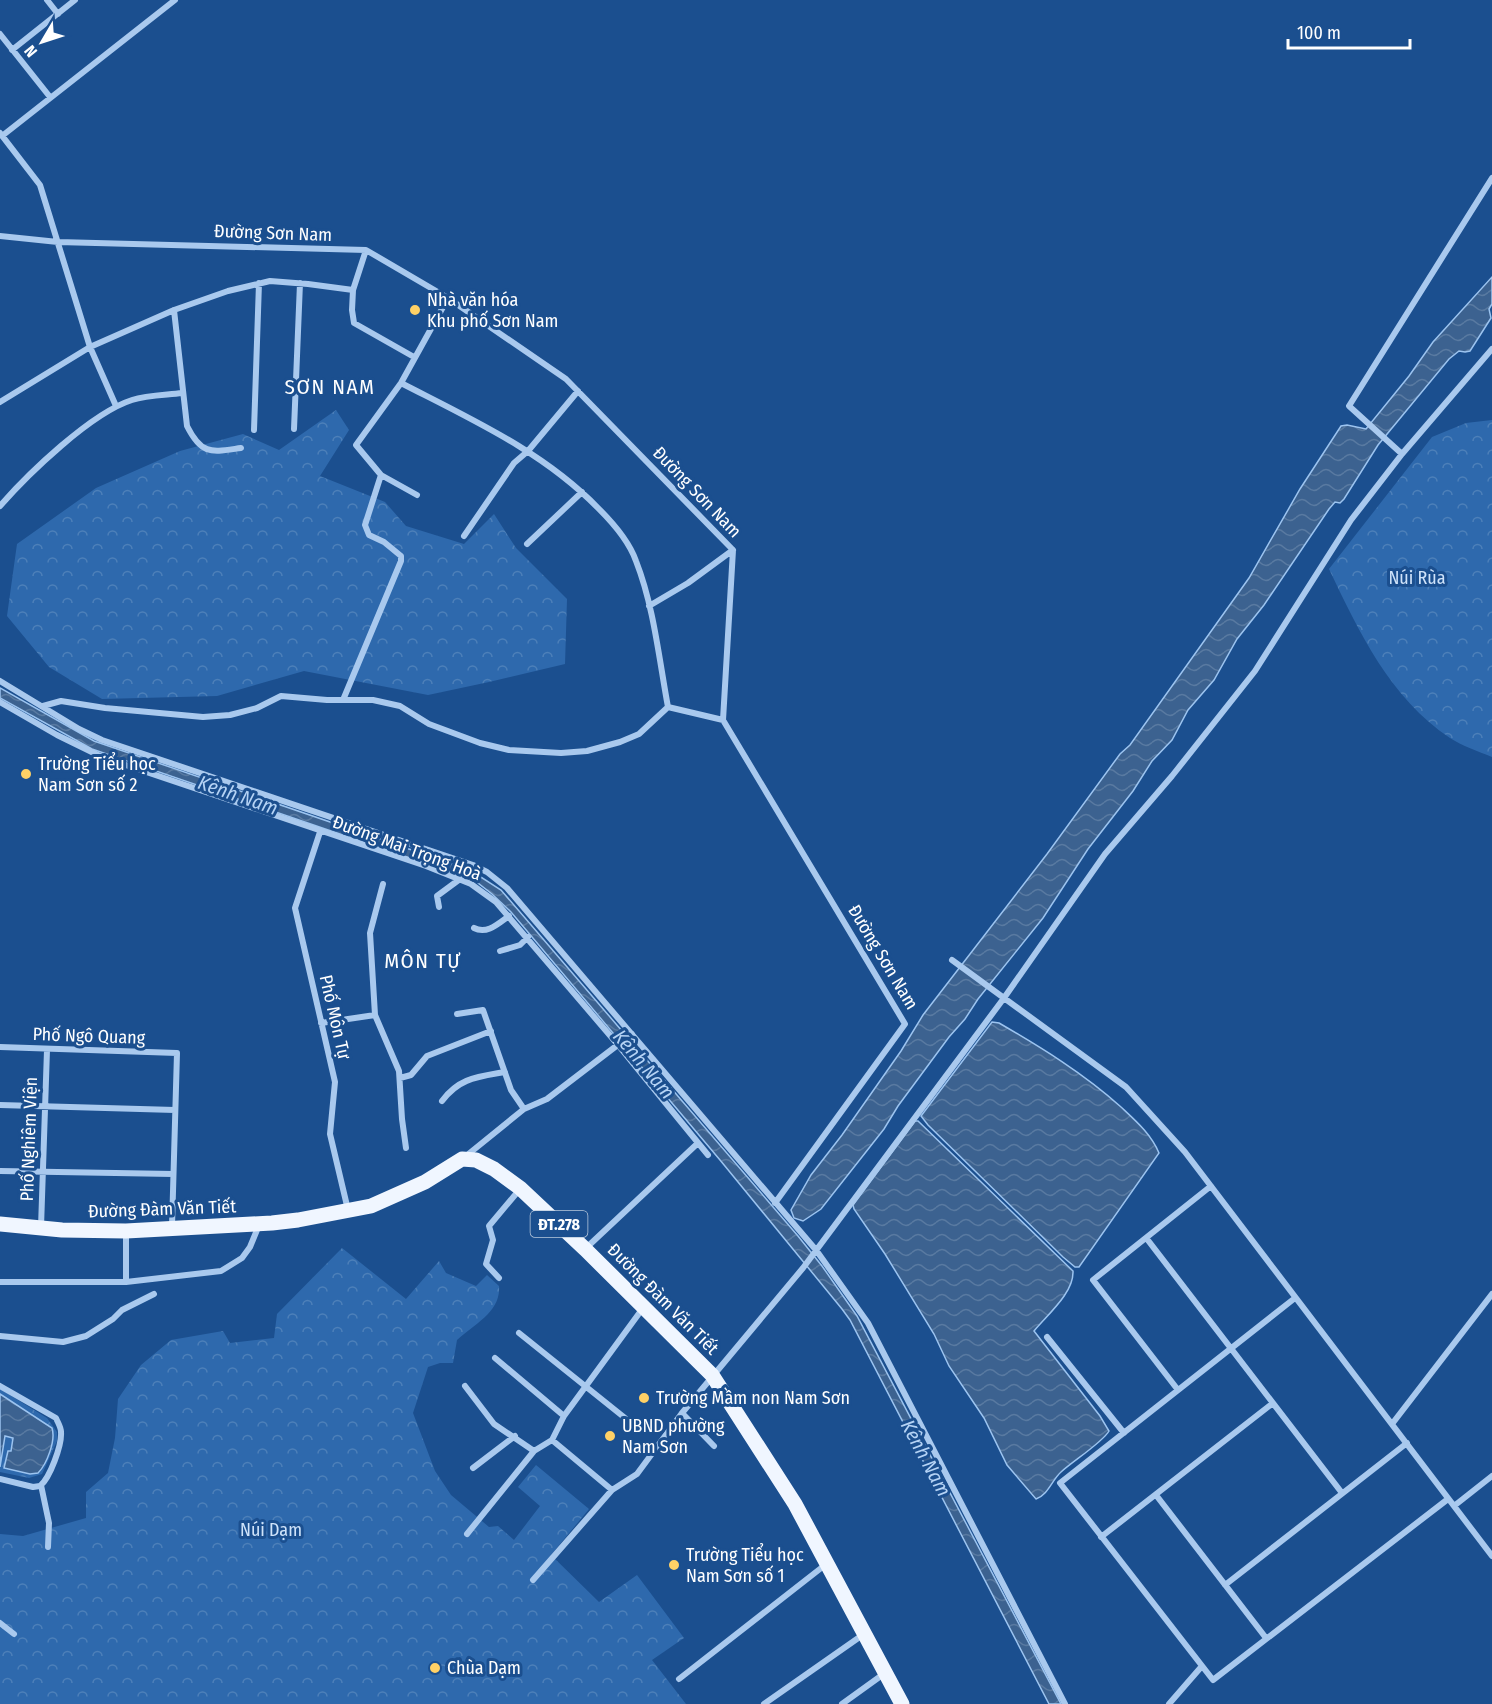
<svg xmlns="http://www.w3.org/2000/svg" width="1492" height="1704" font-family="'Fira Sans Condensed',sans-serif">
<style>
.forest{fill:url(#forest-crowns)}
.water{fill:url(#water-waves);stroke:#9cc4f0;stroke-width:1.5}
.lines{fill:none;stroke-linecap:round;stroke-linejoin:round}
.minor{stroke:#a9c9ee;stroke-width:6}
.primary{stroke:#f0f6ff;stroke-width:15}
.poi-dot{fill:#ffd166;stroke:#1b4f8f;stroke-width:2}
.labels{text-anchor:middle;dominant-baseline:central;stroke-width:6;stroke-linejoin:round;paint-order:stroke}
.shield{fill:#1b4f8f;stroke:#bbcadd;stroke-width:1.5}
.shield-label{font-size:16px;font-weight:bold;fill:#fff}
.street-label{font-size:18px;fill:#fff;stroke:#1b4f8f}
.poi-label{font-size:18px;fill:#fff;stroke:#1b4f8f;text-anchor:start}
.park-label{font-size:18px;fill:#cfe3fa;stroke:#1b4f8f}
.water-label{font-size:20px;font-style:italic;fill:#b5d3f5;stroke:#1b4f8f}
.quarter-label{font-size:21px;letter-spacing:1.5px;fill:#fff;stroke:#1b4f8f}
</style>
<defs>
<pattern id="forest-crowns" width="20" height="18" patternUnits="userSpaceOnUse" patternTransform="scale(1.5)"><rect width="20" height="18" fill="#2e69ad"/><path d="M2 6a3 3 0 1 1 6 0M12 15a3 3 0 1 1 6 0" fill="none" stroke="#4d80b9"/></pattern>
<pattern id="water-waves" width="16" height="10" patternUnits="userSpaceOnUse" patternTransform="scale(1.5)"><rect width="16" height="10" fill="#3c6290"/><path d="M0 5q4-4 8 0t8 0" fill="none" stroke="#597aa1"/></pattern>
</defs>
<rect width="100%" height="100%" fill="#1b4f8f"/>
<path class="forest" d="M336 410 349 430 320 476 385 502 406 526 464 544 494 514 516 548 567 599 565 664 489 682 428 695 304 671 217 696 102 699 49 667 7 616 17 544 96 488 180 451 243 434 279 450Z
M1492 420V757C1478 751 1462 746 1450 738 1390 698 1359 632 1329 569L1432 437 1466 423Z
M342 1248 406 1299 439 1261 446 1273 476 1286 487 1275 499 1286C501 1312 474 1324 457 1340L453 1363H440L428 1367 413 1413 435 1471 451 1495 489 1527 498 1526 514 1540 540 1506 518 1487 536 1465 589 1509 551 1555 599 1602 637 1575 684 1638 652 1660 686 1704H0V1534L23 1536 86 1518V1492L108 1473 115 1438 118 1399 141 1365 171 1340 223 1331 230 1343 274 1338 277 1314Z
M0 1389 47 1418 57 1432V1441L42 1474 29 1478 0 1472Z"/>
<path class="water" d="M1492 277V304L1489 309 1491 318 1470 351 1465 352 1459 351 1449 359 1378 445 1344 499 1340 503 1335 502 1329 509 1264 605 1237 639 1214 680 1188 710 1172 740 1152 761 1133 791 1088 849 1043 918 978 999 965 1019 949 1037 898 1106 884 1129 821 1209 803 1221 794 1218 791 1210 811 1175 842 1135 901 1051 923 1015 1047 854 1120 754 1130 745 1249 578 1300 489 1341 426 1347 425 1366 429 1409 376 1433 342Z
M0 688 94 741 470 870 501 890 798 1236 822 1266 857 1316 1061 1704H1049L850 1320 842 1309 720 1160 511 912 492 894 474 880 92 749 0 698Z
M992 1022 999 1023C1042 1048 1083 1073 1121 1107 1136 1121 1151 1134 1159 1153L1079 1267H1075L1063 1257 928 1125 921 1116Z
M915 1121H918L1073 1271C1074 1293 1047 1315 1034 1331L1100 1416 1109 1431C1103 1442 1073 1461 1061 1472 1052 1480 1048 1495 1036 1499L1007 1465 984 1418 949 1366 934 1334 885 1254 854 1209 853 1205Z
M0 1394 52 1428C56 1440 47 1464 38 1473L30 1474 4 1468 8 1451H11L13 1438 5 1436 0 1467Z"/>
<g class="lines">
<path class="minor" d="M47 0 58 14
M0 34 50 97
M12 50 75 0
M0 133 40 185 90 347 116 406
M2 136 175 0
M0 236 58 242 366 250 448 298 566 379 733 550 723 720 905 1024 775 1203
M353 290 366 250
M174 310 187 426C202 456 212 452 241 448
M401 383C471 419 544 452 599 509 614 524 629 541 636 561 654 607 659 659 668 707
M0 402 90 347 174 310 228 291 270 281 308 284 353 290 352 310 354 323 414 357
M294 429 300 283
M254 430 259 283
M1402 454 1349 406 1492 178
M417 495 381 475 356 445 401 383 448 298
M0 506C28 474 91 413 132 400 147 395 166 395 182 393
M464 536 514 463 528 451 578 391
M527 544 582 492
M649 606 688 583 733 550
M0 681 79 729 102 740 473 865 487 872 507 888 816 1250 868 1323 1065 1704
M343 700 401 561V556L384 542 369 535 365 525 381 475
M0 702 57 735 102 757 426 866 471 884 496 902 619 1046 708 1155
M43 706 61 701 105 708 203 717 230 715 257 708 281 696 327 700H373L400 706 429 724 480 743 509 750 561 753 587 751 620 742 639 734 668 707
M668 707 723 720
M320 832 295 908 335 1082 330 1134 348 1210
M383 884 370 933 375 1015 399 1071 402 1119 406 1148
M439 907 437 896 460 879
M474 928C487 935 499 923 509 916
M500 951 520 945 528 937
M952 960 1126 1087 1185 1152 1492 1556
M457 1014 483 1010 511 1090 524 1109
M321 1023 375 1015
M0 1047 177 1053 172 1226
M400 1078 411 1075 427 1056 491 1031
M442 1101C459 1078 477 1077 505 1072
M0 1105 175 1110
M466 1156 524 1109 547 1099 632 1034
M0 1171 173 1174
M41 1227 47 1050
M1147 1239 1342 1493
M585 1249 698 1143
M499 1278 486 1264 493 1240 489 1226 520 1189
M0 1282H126V1232
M126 1282 221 1271 242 1258 250 1247 259 1225
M1295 1298 1060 1483 1213 1680 1448 1499
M519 1333 640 1430
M0 1336 63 1342 86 1336 113 1319 122 1310 154 1294
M1047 1337 1124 1433
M495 1358 564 1416
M0 1386 56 1418C58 1423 61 1427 61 1432 62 1445 50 1478 40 1486L33 1487 0 1479
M465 1386 494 1424 534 1451
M1178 1390 1093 1280 1211 1186
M682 1413 714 1446
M1392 1424 1492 1294
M552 1440 612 1490
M473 1468 515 1436
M41 1485 49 1523 48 1547
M1156 1495 1266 1638
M1454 1506 1492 1476
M467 1534 534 1451 552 1440 564 1416 643 1308
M1101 1537 1273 1403
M533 1580 612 1490 637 1474 682 1413 803 1268 1004 998 1105 854 1172 776 1255 671 1351 520 1402 454 1492 349
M1225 1585 1407 1443
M0 1623 14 1634
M679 1679 825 1565
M764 1704 864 1634
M842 1704 885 1673
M1169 1704 1202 1666"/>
<path class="primary" d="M0 1224 62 1230 126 1231 272 1223 298 1220 371 1206 425 1182 462 1159 476 1160 494 1169 520 1188 585 1249 712 1375 795 1504 902 1704"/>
</g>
<g class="poi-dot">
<circle cx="415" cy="310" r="6"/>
<circle cx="26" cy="774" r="6"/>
<circle cx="644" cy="1398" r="6"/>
<circle cx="610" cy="1436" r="6"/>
<circle cx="674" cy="1565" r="6"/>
<circle cx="435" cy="1668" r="6"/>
</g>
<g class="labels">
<rect class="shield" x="530.5" y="1211" width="57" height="26" rx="4.5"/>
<g class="shield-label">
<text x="559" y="1224">ĐT.278</text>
</g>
<g class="street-label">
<text transform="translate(273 233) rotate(2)">Đường Sơn Nam</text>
<text transform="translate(697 492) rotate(46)">Đường Sơn Nam</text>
<text transform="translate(407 848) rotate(20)">Đường Mai Trọng Hoà</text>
<text transform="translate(883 957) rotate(59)">Đường Sơn Nam</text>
<text transform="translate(335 1017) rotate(77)">Phố Môn Tự</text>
<text transform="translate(89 1036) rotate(2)">Phố Ngô Quang</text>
<text transform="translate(29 1139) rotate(-88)">Phố Nghiêm Viện</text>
<text transform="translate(162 1209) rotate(-2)">Đường Đàm Văn Tiết</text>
<text transform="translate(663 1299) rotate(45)">Đường Đàm Văn Tiết</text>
</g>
<g class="poi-label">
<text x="427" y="300">Nhà văn hóa<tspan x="427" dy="21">Khu phố Sơn Nam</tspan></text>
<text x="38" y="764">Trường Tiểu học<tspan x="38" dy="21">Nam Sơn số 2</tspan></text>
<text x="656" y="1398">Trường Mầm non Nam Sơn</text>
<text x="622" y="1426">UBND phường<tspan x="622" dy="21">Nam Sơn</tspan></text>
<text x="686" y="1555">Trường Tiểu học<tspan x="686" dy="21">Nam Sơn số 1</tspan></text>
<text x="447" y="1668">Chùa Dạm</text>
</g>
<g class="park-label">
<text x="1417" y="578">Núi Rùa</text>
<text x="271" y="1530">Núi Dạm</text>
</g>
<g class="water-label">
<text transform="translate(238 795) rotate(19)">Kênh Nam</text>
<text transform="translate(644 1064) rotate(50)">Kênh Nam</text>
<text transform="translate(926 1458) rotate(62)">Kênh Nam</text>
</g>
<g class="quarter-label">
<text x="330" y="387">SƠN NAM</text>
<text x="423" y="961">MÔN TỰ</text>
</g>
</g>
<g transform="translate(42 42) rotate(231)" stroke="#1b4f8f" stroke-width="4.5" paint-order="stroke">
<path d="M0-4.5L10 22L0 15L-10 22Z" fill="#ffffff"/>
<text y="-9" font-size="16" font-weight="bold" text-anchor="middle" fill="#ffffff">N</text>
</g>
<path d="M1288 39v9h122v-9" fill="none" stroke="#ffffff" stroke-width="3"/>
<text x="1297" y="39" font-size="18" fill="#ffffff" stroke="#1b4f8f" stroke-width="4.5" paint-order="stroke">100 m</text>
</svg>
